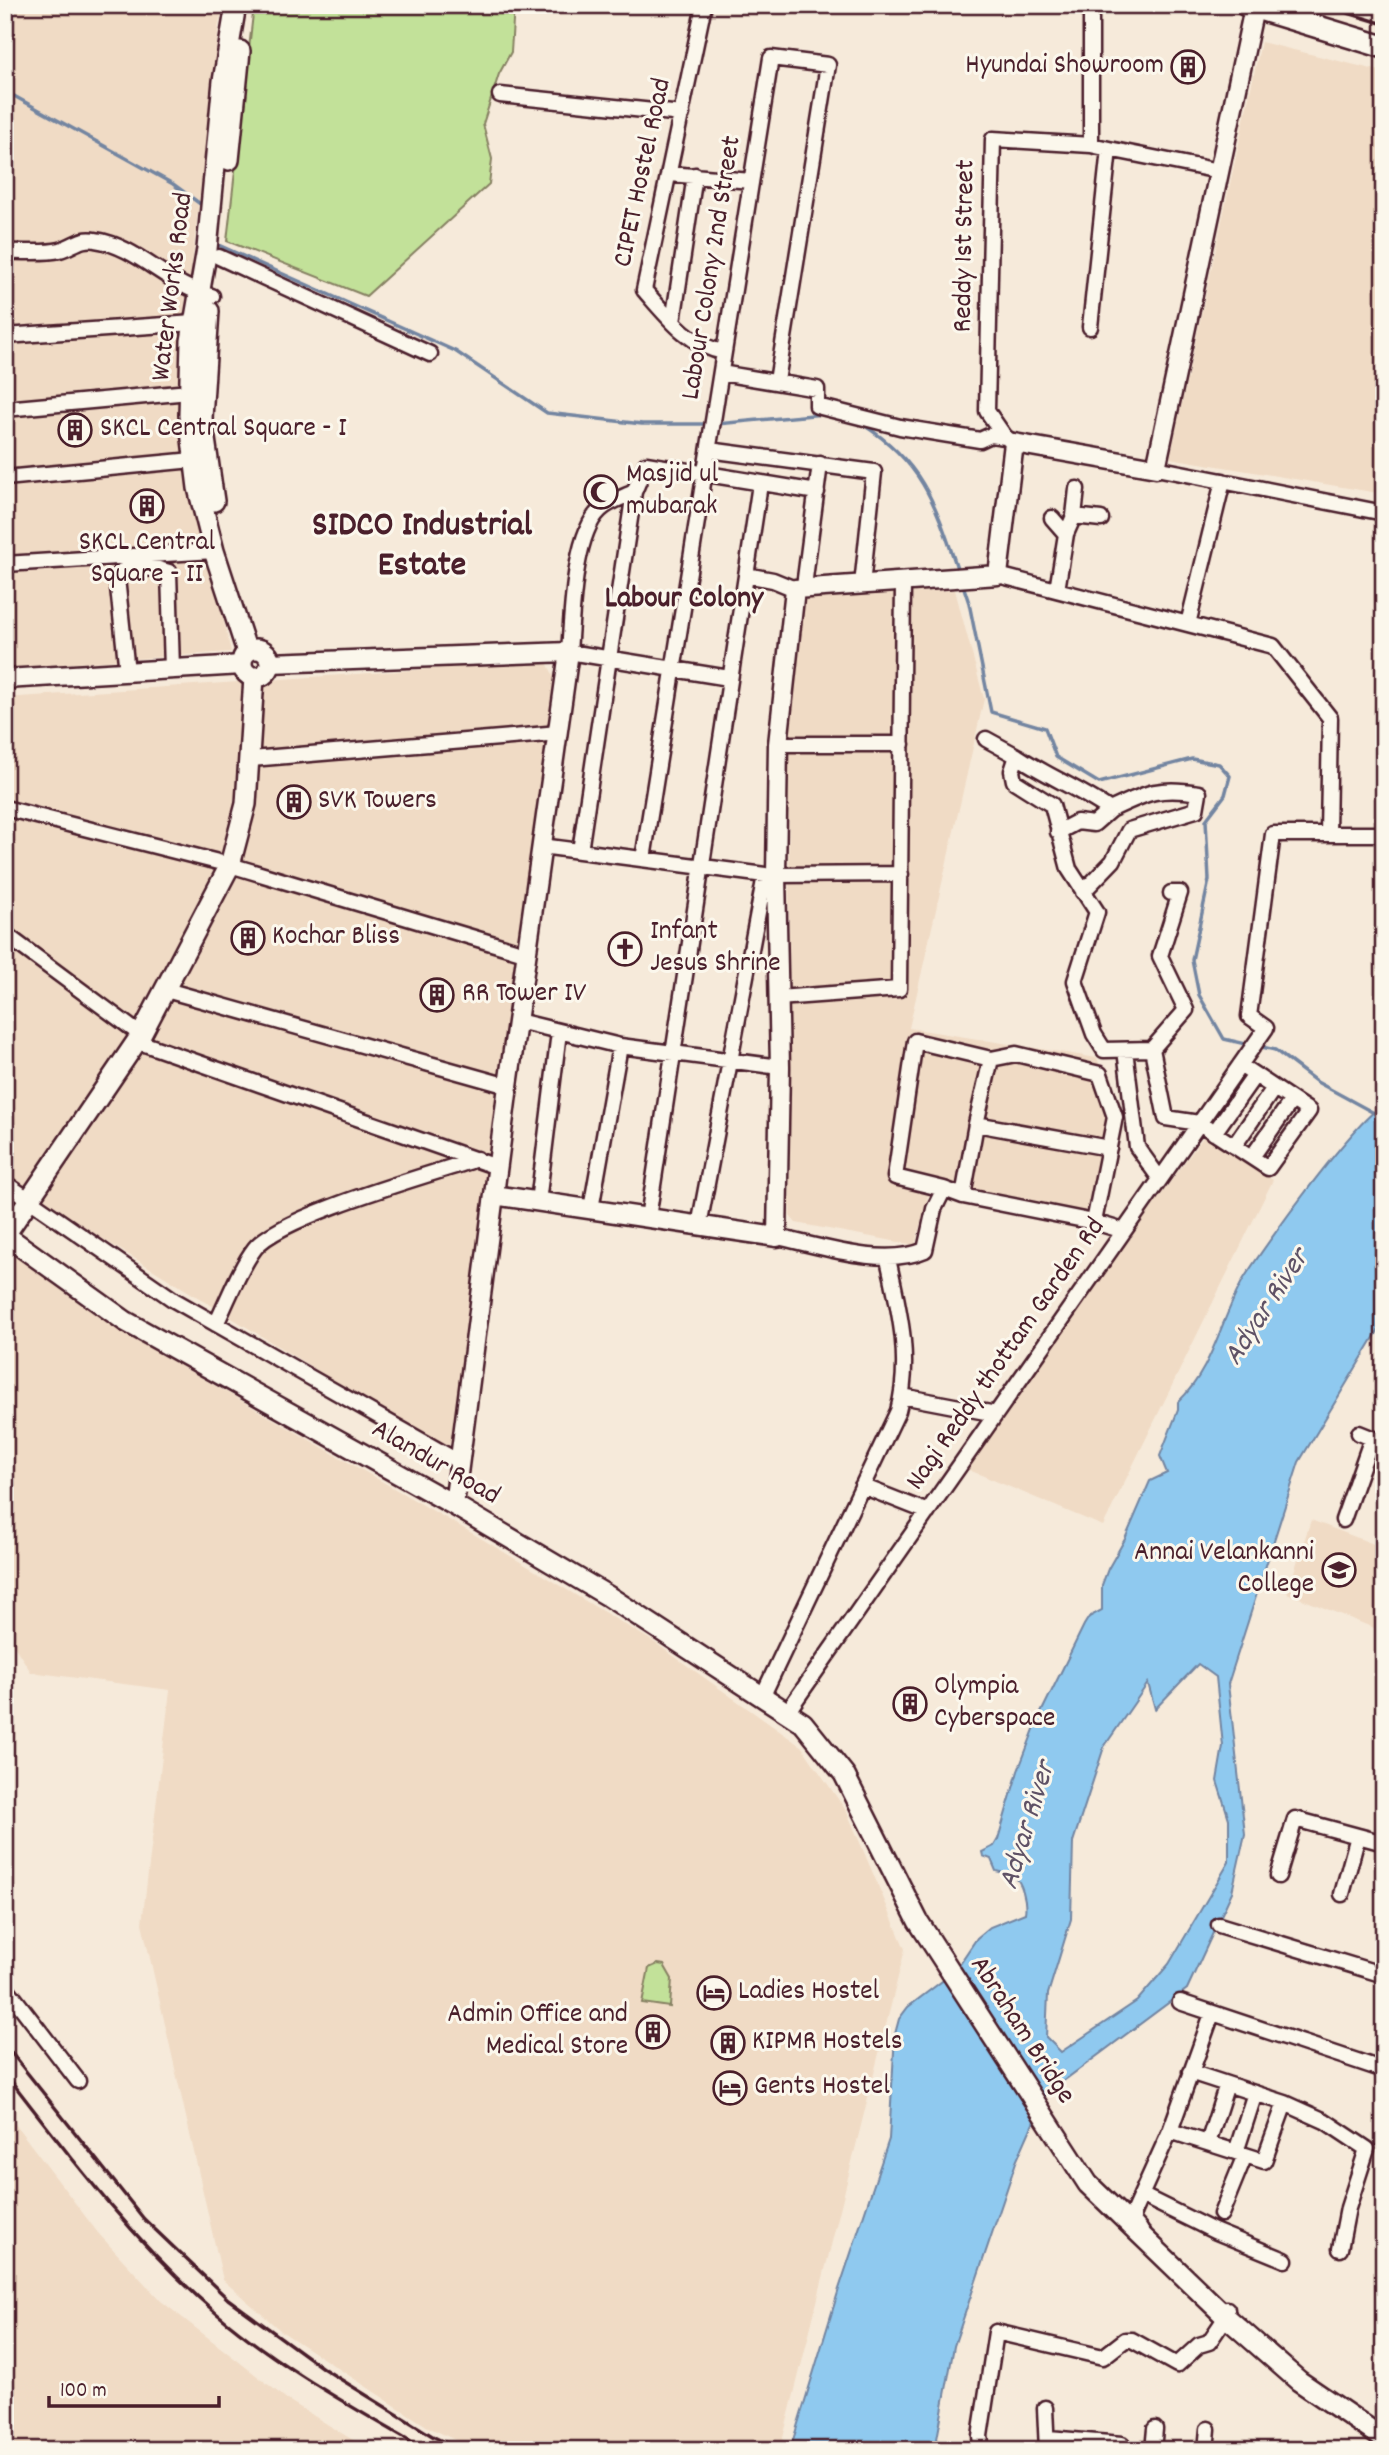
<svg xmlns="http://www.w3.org/2000/svg" width="1389" height="2455" font-family="Dekko,sans-serif">
<style>
.built{fill:#f0dbc5}
.green{fill:#c2e199;stroke:#868062;stroke-width:2}
.water{fill:#8fc9ef;stroke:#7385a1;stroke-width:2;fill-rule:evenodd}
.lines{fill:none;stroke-linecap:round;stroke-linejoin:round}
.stream{stroke:#7385a1;stroke-width:3.5}
.minor-casing{stroke:#4a1f2b;stroke-width:19}
.tertiary-casing{stroke:#4a1f2b;stroke-width:23}
.secondary-casing{stroke:#4a1f2b;stroke-width:24}
.primary-casing{stroke:#4a1f2b;stroke-width:26}
.minor{stroke:#fbf7ec;stroke-width:14}
.tertiary{stroke:#fbf7ec;stroke-width:18}
.secondary{stroke:#fbf7ec;stroke-width:19}
.primary{stroke:#fbf7ec;stroke-width:21}
.rail{stroke:#4a1f2b;stroke-width:3.5}
.labels{text-anchor:middle;dominant-baseline:central;stroke-width:6;stroke-linejoin:round;paint-order:stroke}
.poi-label{font-size:28px;fill:#4a1f2b;stroke:#fbf7ec;text-anchor:start}
.street-label{font-size:28px;fill:#4a1f2b;stroke:#fbf7ec}
.neighbourhood-label{font-size:30px;font-weight:bold;fill:#4a1f2b;stroke:#fbf7ec}
.water-label{font-size:30px;font-style:italic;fill:#5f5266;stroke:#fbf7ec}
.district-label{font-size:35px;font-weight:bold;fill:#4a1f2b;stroke:#fbf7ec}
</style>
<rect width="100%" height="100%" fill="#f6eada"/>
<filter id="ink" filterUnits="userSpaceOnUse"><feTurbulence type="fractalNoise" baseFrequency=".0143" numOctaves="2"/><feDisplacementMap in="SourceGraphic" scale="14" xChannelSelector="R" yChannelSelector="G"/><feConvolveMatrix kernelMatrix="1 2 1 2 8 2 1 2 1" color-interpolation-filters="sRGB"/></filter>
<g filter="url(#ink)">
<path class="built" d="M5 5H224L219 23 179 380 184 450 231 652 5 668Z
M1261 42 1384 72V494L1170 458Z
M955 590 984 699 909 1028 1097 1058 1118 1113 1099 1232 928 1196 915 1245 796 1223 790 1216 788 616 808 597Z
M546 661 559 686 457 1437 444 1448 5 1179V698Z
M1204 1136 1273 1180 1103 1526 962 1467Z
M5 1245 132 1338 477 1536 654 1642 802 1747 847 1812 905 1949 780 2450H476L428 2427 281 2331 223 2280 142 1923 170 1690 31 1672 5 1632Z
M1311 1520 1384 1548V1632L1287 1593Z
M5 2111 98 2233 161 2301 288 2400 369 2450H17L5 2416Z"/>
<path class="green" d="M254 5H514L511 52 499 74 483 124 492 159 489 184 366 296 227 241Z
M658 1964 664 1965 672 1979 670 2007 642 2003 649 1968Z"/>
<path class="water" d="M1384 1105V1321L1299 1462 1228 1684 1245 1834 1232 1892 1187 1989 1046 2094 1016 2162 954 2346 935 2450H790L839 2289 889 2139 895 2034 899 2019 908 2007 954 1972 977 1938 990 1927 1025 1913C1027 1902 1022 1881 1013 1875 1008 1872 1001 1873 996 1871L991 1859 983 1856 982 1852 994 1846 998 1839 1018 1771 1038 1719 1084 1625 1089 1617 1102 1610V1585L1108 1569 1125 1539 1150 1481 1167 1473 1160 1456 1178 1410V1402C1213 1369 1220 1321 1243 1280 1261 1250 1358 1116 1384 1105ZM1198 1664 1216 1677 1223 1746 1217 1781 1229 1819V1862L1169 1964 1137 2001 1061 2052 1046 2037 1048 1994 1071 1919 1073 1842 1104 1747 1148 1683 1155 1709Z"/>
<g class="lines">
<path class="stream" d="M5 91 173 184 203 206
M214 243 455 351 547 413 642 424H709
M717 424 824 414
M862 424C924 463 936 506 958 571
M962 582 969 603 991 712 1045 728 1056 757 1099 783 1192 759 1219 764 1230 776 1225 795 1206 820 1209 880 1192 960 1199 995 1224 1039 1250 1045
M1258 1046 1275 1050 1317 1082 1374 1113"/>
<defs>
<path id="minor" d="M704 5 644 290C666 315 690 347 724 352
M500 95 682 114
M1091 145V5
M1109 149 1219 171
M670 174 751 181
M5 252C22 251 43 254 60 250 72 247 81 237 95 240 138 246 169 287 212 296
M219 257 430 354
M673 322 695 175
M5 336 194 323
M721 373 817 389V406L900 427 980 440 991 435 1005 437
M5 409 189 392
M1014 443 1005 437 987 411 993 139 1091 145 1109 149 1090 327
M709 450 874 472 862 585
M1156 468 1384 513
M5 478 193 460
M1077 489 1074 516 1101 519
M634 492C624 497 608 502 600 510 573 535 572 617 569 652L729 678
M1052 518 1066 534
M5 564 214 551
M746 575 773 580 795 589
M998 575 1273 646 1330 718 1328 834
M804 586 820 464
M1057 590 1066 534 1074 516
M1188 624 1223 481
M127 672 117 578 122 571 155 568 169 572 172 669
M986 739 1017 756
M778 744H902
M251 759 559 733
M5 808 230 865 528 954
M1058 832 1077 822 1094 824 1110 810
M541 846 765 875 699 1226
M580 851 634 492 646 464 817 492
M643 859 771 58 828 65 777 381
M776 875 901 874
M1083 892 1113 861 1129 830 1196 810 1199 793C1158 786 1146 793 1110 810 1080 789 1047 776 1017 756L1012 771 1014 781 1052 805 1069 869 1097 912 1075 981 1094 1034 1104 1050 1152 1049 1186 1010 1160 956 1180 893H1171
M5 934 141 1035
M166 990 508 1086
M778 998 899 989 903 583
M518 1021 620 1046 780 1067
M136 1041 497 1167
M1152 1049 1166 1118 1199 1123 1268 1168 1309 1111 1240 1065
M1125 1050 1137 1147 1160 1179
M991 1059 1016 1054 1100 1074 1115 1117 1094 1222
M976 1124 1109 1148
M1214 1133 1255 1075
M1234 1146 1274 1088
M1252 1157 1292 1100
M5 1183 174 1300 459 1462
M944 1189 895 1177 915 1041 991 1059 976 1124 963 1196
M538 1202 559 1032
M591 1209 620 1046
M648 1218 760 484
M777 1237C820 1246 884 1268 925 1250L934 1209 944 1189 963 1196 1094 1222 1124 1231
M216 1324C228 1300 239 1269 255 1248 280 1216 432 1174 477 1159
M902 1396 996 1414
M1359 1433 1384 1443
M862 1486 928 1512
M1343 1520 1372 1438
M763 1695 898 1411C912 1360 899 1309 888 1259
M788 1711 1266 1028 1249 1016 1273 834H1384
M1278 1876 1295 1819 1384 1843
M1342 1894 1358 1836
M1219 1925 1384 1975
M5 1986 78 2081
M1180 2002 1384 2070
M1190 2072 1285 2103 1325 2121 1367 2149 1348 2208 1340 2249
M1170 2131 1264 2161 1285 2103
M1208 2143 1227 2084
M1236 2152 1255 2093
M1141 2195 1214 2231 1285 2260
M1221 2214 1245 2155
M1140 2229 1133 2221V2213L1170 2131 1212 2014
M1045 2408 1047 2450
M1048 2438 1122 2444
M982 2450 980 2436 996 2332 1103 2357 1125 2340H1132L1177 2365 1199 2345 1209 2342 1226 2317 1227 2309
M1153 2450 1155 2429
M1206 2450 1208 2429"/>
<path id="tertiary" d="M270 663 569 652 508 1086 454 1505
M5 679 242 665
M494 1195 777 1237 780 1067 776 875 778 744 795 589 998 575 1014 443 1156 468 1254 8"/>
<path id="secondary" d="M236 5 223 81 207 249 191 341 189 415 198 488 214 551 247 652
M229 160 240 51
M209 311 202 418 214 501
M242 663a14 14 0 1 1 28 0a14 14 0 1 1-28 0Z
M5 1235 125 1321 454 1505 608 1596 803 1723 844 1774 918 1921 1088 2184 1226 2317 1299 2381 1384 2439
M5 1235 141 1035 230 865 246 804 254 677"/>
<path id="primary" d="M1246 5 1384 47"/>
</defs>
<use href="#minor" class="minor-casing"/>
<use href="#tertiary" class="tertiary-casing"/>
<use href="#secondary" class="secondary-casing"/>
<use href="#primary" class="primary-casing"/>
<use href="#minor" class="minor"/>
<use href="#tertiary" class="tertiary"/>
<use href="#secondary" class="secondary"/>
<use href="#primary" class="primary"/>
<path class="rail" d="M1322 5 1384 24
M5 2045 144 2219 228 2299 324 2369 434 2437 461 2450
M5 2073C70 2157 135 2243 216 2313 279 2367 354 2408 426 2450"/>
</g>
</g>
<defs>
<symbol id="building-ring" viewBox="-11 -11 22 22"><circle r="9.5" fill="#fbf7ec" stroke="#4a1f2b" stroke-width="1.5"/><path d="M-4-6H4V6H1V3H-1V6H-4ZM-2.5-4.3h1.7v1.8h-1.7ZM.8-4.3h1.7v1.8H.8ZM-2.5-1h1.7V.8h-1.7ZM.8-1h1.7V.8H.8Z" fill="#4a1f2b"/></symbol>
<symbol id="mosque-ring" viewBox="-11 -11 22 22"><circle r="9.5" fill="#fbf7ec" stroke="#4a1f2b" stroke-width="1.5"/><path d="M3.5-4.9A6 6 0 1 0 3.5 4.9A5 5 0 1 1 3.5-4.9Z" fill="#4a1f2b"/></symbol>
<symbol id="church-ring" viewBox="-11 -11 22 22"><circle r="9.5" fill="#fbf7ec" stroke="#4a1f2b" stroke-width="1.5"/><path d="M-1.2-6h2.4v3.5h3.3v2.4h-3.3V6h-2.4V-.1h-3.3v-2.4h3.3Z" fill="#4a1f2b"/></symbol>
<symbol id="university-ring" viewBox="-11 -11 22 22"><circle r="9.5" fill="#fbf7ec" stroke="#4a1f2b" stroke-width="1.5"/><path d="M0-5L7-2L0 1L-7-2ZM-4 1L0 2.5L4 1V4Q0 6-4 4Z" fill="#4a1f2b"/></symbol>
<symbol id="hotel-ring" viewBox="-11 -11 22 22"><circle r="9.5" fill="#fbf7ec" stroke="#4a1f2b" stroke-width="1.5"/><path d="M-6-4.5h1.5V1H6V5H4.5V3h-9V5H-6ZM-4 0a1.8 1.8 0 1 1 3.6 0ZM.5 0V-2.5h3Q6-2.5 6 0Z" fill="#4a1f2b"/></symbol>
</defs>
<g fill-rule="evenodd">
<use href="#building-ring" x="1169" y="48" width="38" height="38"/>
<use href="#building-ring" x="56" y="411" width="38" height="38"/>
<use href="#mosque-ring" x="582" y="473" width="38" height="38"/>
<use href="#building-ring" x="128" y="487" width="38" height="38"/>
<use href="#building-ring" x="275" y="783" width="38" height="38"/>
<use href="#building-ring" x="229" y="919" width="38" height="38"/>
<use href="#church-ring" x="606" y="930" width="38" height="38"/>
<use href="#building-ring" x="418" y="976" width="38" height="38"/>
<use href="#university-ring" x="1320" y="1551" width="38" height="38"/>
<use href="#building-ring" x="891" y="1685" width="38" height="38"/>
<use href="#hotel-ring" x="695" y="1974" width="38" height="38"/>
<use href="#building-ring" x="634" y="2013" width="38" height="38"/>
<use href="#building-ring" x="709" y="2024" width="38" height="38"/>
<use href="#hotel-ring" x="711" y="2069" width="38" height="38"/>
</g>
<g class="labels">
<g class="poi-label">
<text x="1164" y="67" text-anchor="end">Hyundai Showroom</text>
<text x="100" y="430">SKCL Central Square - I</text>
<text x="626" y="476">Masjid ul<tspan x="626" dy="32">mubarak</tspan></text>
<text x="147" y="544" text-anchor="middle">SKCL Central<tspan x="147" dy="32">Square - II</tspan></text>
<text x="318" y="802">SVK Towers</text>
<text x="650" y="933">Infant<tspan x="650" dy="32">Jesus Shrine</tspan></text>
<text x="272" y="938">Kochar Bliss</text>
<text x="462" y="995">RR Tower IV</text>
<text x="1314" y="1554" text-anchor="end">Annai Velankanni<tspan x="1314" dy="32">College</tspan></text>
<text x="934" y="1688">Olympia<tspan x="934" dy="32">Cyberspace</tspan></text>
<text x="738" y="1993">Ladies Hostel</text>
<text x="628" y="2016" text-anchor="end">Admin Office and<tspan x="628" dy="32">Medical Store</tspan></text>
<text x="752" y="2043">KIPMR Hostels</text>
<text x="754" y="2088">Gents Hostel</text>
</g>
<g class="street-label">
<text transform="translate(644 173) rotate(-78)">CIPET Hostel Road</text>
<text transform="translate(966 246) rotate(-89)">Reddy 1st Street</text>
<text transform="translate(713 268) rotate(-81)">Labour Colony 2nd Street</text>
<text transform="translate(174 287) rotate(-83)">Water Works Road</text>
<text transform="translate(1007 1355) rotate(-55)">Nagi Reddy thottam Garden Rd</text>
<text transform="translate(435 1464) rotate(30)">Alandur Road</text>
<text transform="translate(1021 2031) rotate(57)">Abraham Bridge</text>
</g>
<g class="neighbourhood-label">
<text x="684" y="600">Labour Colony</text>
</g>
<g class="water-label">
<text transform="translate(1268 1308) rotate(-57)">Adyar River</text>
<text transform="translate(1029 1826) rotate(-73)">Adyar River</text>
</g>
<g class="district-label">
<text x="422" y="527">SIDCO Industrial<tspan x="422" dy="40">Estate</tspan></text>
</g>
</g>
<rect width="1389" height="2455" fill="none" stroke="#fbf7ec" stroke-width="28"/>
<rect x="14" y="14" width="1361" height="2427" fill="none" stroke="#4a1f2b" stroke-width="2.5" filter="url(#ink)"/>
<path d="M49 2396v10h170v-10" fill="none" stroke="#4a1f2b" stroke-width="3.5"/>
<text x="60" y="2396" font-size="21" fill="#4a1f2b" stroke="#fbf7ec" stroke-width="5" paint-order="stroke">100 m</text>
</svg>
